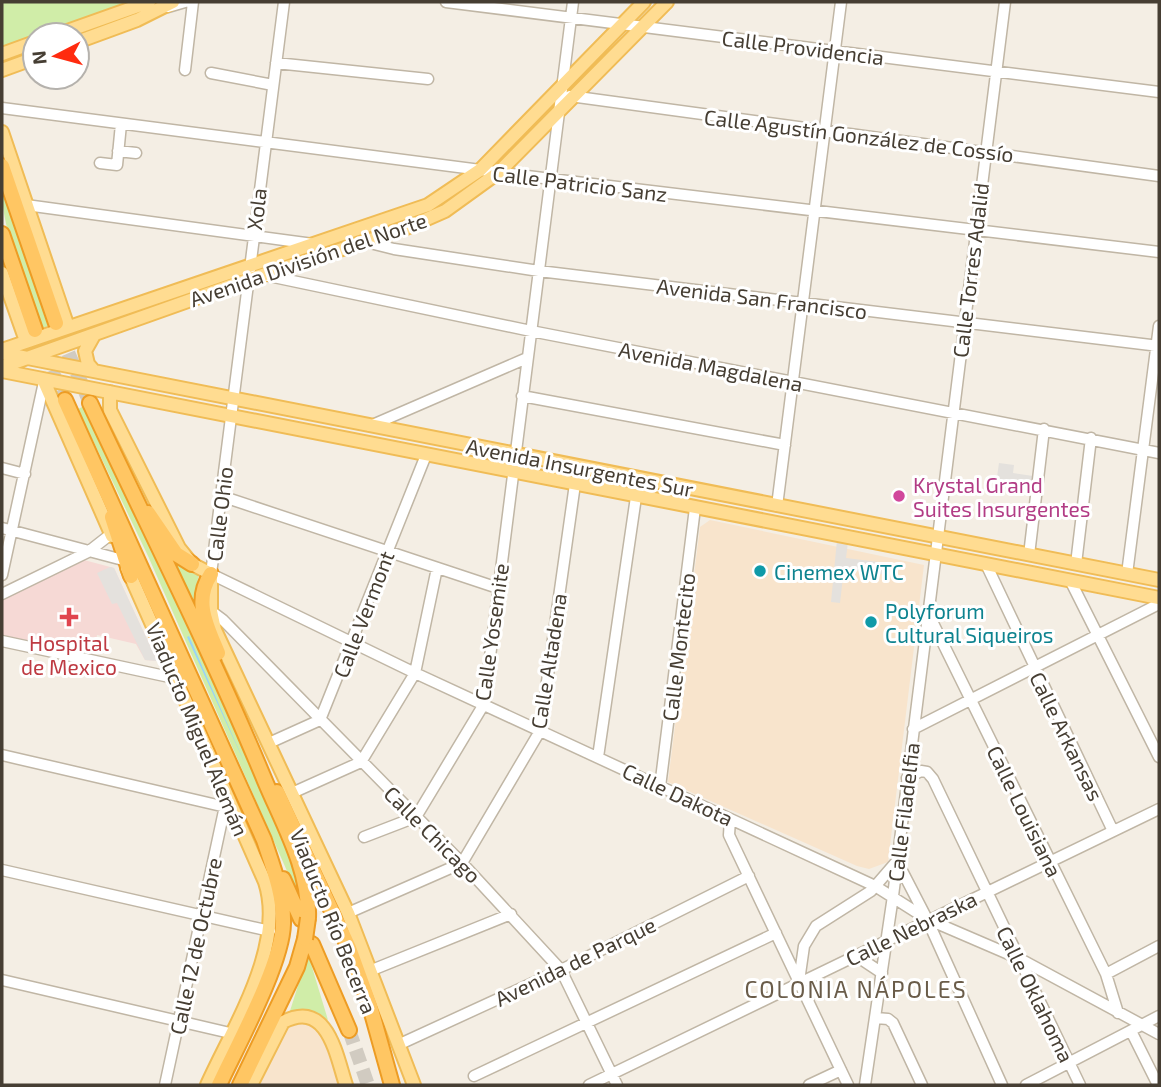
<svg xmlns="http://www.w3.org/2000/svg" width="1161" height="1087" font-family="'Exo 2',sans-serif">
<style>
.commercial{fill:#f8e4cc}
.medical{fill:#f6d9d5}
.green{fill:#d0eda8}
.parking{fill:#e4e1dd}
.water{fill:#99d4f7}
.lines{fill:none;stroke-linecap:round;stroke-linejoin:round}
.highway-tunnel{stroke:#d1cbc1;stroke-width:14;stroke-dasharray:14 7;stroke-linecap:butt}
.minor-casing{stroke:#c0b6a5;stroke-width:13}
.major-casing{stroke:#f0bc56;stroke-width:16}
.highway-casing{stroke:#ed9c24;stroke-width:18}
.minor{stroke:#fff;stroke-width:10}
.major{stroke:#ffdc91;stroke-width:12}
.highway{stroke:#ffc663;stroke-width:14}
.highway-bridge-casing{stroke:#ed9c24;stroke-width:18;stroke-linecap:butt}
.highway-bridge{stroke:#ffc663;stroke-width:14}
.hotel-dot{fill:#d1479c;stroke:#fff;stroke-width:2.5}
.culture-dot{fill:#0f9aa8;stroke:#fff;stroke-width:2.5}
.health-dot{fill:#e0444e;stroke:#fff;stroke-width:2.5}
.labels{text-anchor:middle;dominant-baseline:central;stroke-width:6;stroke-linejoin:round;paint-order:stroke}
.street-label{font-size:21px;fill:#463e33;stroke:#fff}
.hotel-label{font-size:21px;fill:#b23c85;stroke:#fff;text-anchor:start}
.culture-label{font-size:21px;fill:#0d838f;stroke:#fff;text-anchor:start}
.health-label{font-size:21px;fill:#be3a42;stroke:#fff}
.neighbourhood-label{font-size:23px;letter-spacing:2px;fill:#6a5c49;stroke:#fff}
</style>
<rect width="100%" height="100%" fill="#f4eee4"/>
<path class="commercial" d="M710 520 924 565 888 862 869 869 857 866 668 782 700 527Z
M294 1022 310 1024 320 1031 340 1085H255L282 1030Z"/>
<path class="medical" d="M84 560 114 568 157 661 145 660 136 644 97 635 94 653 89 652V639H75L73 651 2 636V599Z"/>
<path class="green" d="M2 2H143L49 35H35V40L2 51Z
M2 190 48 326 43 328C27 283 2 235 2 190Z
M84 406C137 513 186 622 235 731 260 787 291 844 302 905L148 556 78 409Z
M173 559 199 573 193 607Z
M308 954 328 1020C315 1013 303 1008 289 1014Z"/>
<path class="parking" d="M999 463 1014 465 1013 473 1033 476 1031 488 996 484Z
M837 540 848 542 846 558 887 563 885 575 844 568 840 603 831 602Z
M110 567 114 568 157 661 145 660 117 603 112 604 97 573Z"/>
<path class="water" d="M189 636 246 766 187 637Z"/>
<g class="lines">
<path class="highway-tunnel" d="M60 334 90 403
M43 351 65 400
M349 1030 368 1085"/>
<defs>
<path id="minor" d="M284 2 211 574 415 673 875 886 927 919 1020 959 1159 1034
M446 2 1159 92
M168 7 185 2
M276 63 428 79
M185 70 193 2
M211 73 273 85
M570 96 1159 176
M2 108 551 179 1159 252
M118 151 136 153
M100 163 117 165 121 124
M26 205 313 244
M366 242 394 249 539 271 1159 346
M264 275 531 331 1159 453
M522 396 785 445
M370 426 527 358
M2 468 25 474
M221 496 498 588
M777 506 841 2
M2 528 123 560
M1029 555 1044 429
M986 564 1113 831
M1076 564 1091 438
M1127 574 1159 326
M2 575 44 382
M1070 580 1159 757
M2 594 88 552 111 534
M211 611 223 620 462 863 561 970 617 1085
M927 611 1106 974 1118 1013
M2 641 174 678
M913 729 1159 604
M269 743 320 720 426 455
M2 755 230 808
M598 757 636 497
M907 778 921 771 927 772 933 779 1080 1085
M660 787 695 508
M292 793 361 762 415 673 437 568
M416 817 484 704 573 2
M730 819 729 835 848 1085
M364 837 416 817
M897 861 927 919 1002 1085
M2 870 270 931
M348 913 462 863 540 731 575 484
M855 955 882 973
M372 970 511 914
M1106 974 1159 946
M2 980 230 1033
M799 981 804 946 816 926 871 891 897 861
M876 1018 888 1019 893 1023 922 1085
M1131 1031 1158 1085
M400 1044 561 970 749 876
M474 1076 776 933
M165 1085 225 806
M589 1085 1159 809
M809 1085 841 1070
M865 1085 893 896 1005 2
M1026 1085 1159 1016"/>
<path id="major" d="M56 35 149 2
M77 42 137 20 173 2
M2 54 35 42
M2 70 35 58
M2 132 68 327
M2 273 26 341
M2 350 428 205 480 170 644 2
M2 353 1159 580
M2 367 247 280 404 229 445 211 499 172 667 2
M2 371 1159 598
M94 371 88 364 85 351 94 335
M43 379 112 536
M110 392V410L179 548 192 564 211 574V611L215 630 348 913 414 1085
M127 568 158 638
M168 661 265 882C286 946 233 1027 207 1085
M251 1085 283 1022C328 999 336 1055 346 1085"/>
<path id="highway" d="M2 166 56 323
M2 234 35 330
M65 400 264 840C273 867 284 895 283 924 282 964 237 1046 219 1085
M90 403C149 529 212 653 265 781 283 824 310 870 308 918
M148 513 176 554 192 564
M112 517 131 576
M211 574C193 601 207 626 218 653
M155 631 183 678
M277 792 349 948 370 1006 392 1085
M283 879 301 919
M312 944 349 1030
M240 1085 297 967 305 939"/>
</defs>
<use href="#minor" class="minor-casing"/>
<use href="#major" class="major-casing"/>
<use href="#highway" class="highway-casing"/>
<use href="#minor" class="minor"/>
<use href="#major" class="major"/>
<use href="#highway" class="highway"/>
<defs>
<path id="highway-bridge" d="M305 939 308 918"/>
</defs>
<use href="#highway-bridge" class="highway-bridge-casing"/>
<use href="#highway-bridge" class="highway-bridge"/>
</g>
<circle class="hotel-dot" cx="899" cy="496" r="7"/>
<g class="culture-dot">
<circle cx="760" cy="571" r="7"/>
<circle cx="871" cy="622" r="7"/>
</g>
<path class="health-dot" d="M65.5 606.5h7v7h7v7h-7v7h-7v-7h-7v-7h7z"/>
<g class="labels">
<g class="street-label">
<text transform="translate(803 47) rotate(7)">Calle Providencia</text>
<text transform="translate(859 135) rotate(7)">Calle Agustín González de Cossío</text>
<text transform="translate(580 183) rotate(7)">Calle Patricio Sanz</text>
<text transform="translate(256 209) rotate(-83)">Xola</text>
<text transform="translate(308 259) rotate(-19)">Avenida División del Norte</text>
<text transform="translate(970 270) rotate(-83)">Calle Torres Adalid</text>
<text transform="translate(762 298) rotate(7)">Avenida San Francisco</text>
<text transform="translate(711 366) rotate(11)">Avenida Magdalena</text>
<text transform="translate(580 467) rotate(11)">Avenida Insurgentes Sur</text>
<text transform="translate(219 514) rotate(-83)">Calle Ohio</text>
<text transform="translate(363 614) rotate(-69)">Calle Vermont</text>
<text transform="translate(491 632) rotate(-82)">Calle Yosemite</text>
<text transform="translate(678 647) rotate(-83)">Calle Montecito</text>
<text transform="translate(548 661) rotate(-81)">Calle Altadena</text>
<text transform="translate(198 729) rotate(67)">Viaducto Miguel Alemán</text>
<text transform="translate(1067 736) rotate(64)">Calle Arkansas</text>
<text transform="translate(678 794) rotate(25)">Calle Dakota</text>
<text transform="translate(1025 811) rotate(64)">Calle Louisiana</text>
<text transform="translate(903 812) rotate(-83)">Calle Filadelfia</text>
<text transform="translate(433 834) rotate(45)">Calle Chicago</text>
<text transform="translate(334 921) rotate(68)">Viaducto Río Becerra</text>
<text transform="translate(911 928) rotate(-26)">Calle Nebraska</text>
<text transform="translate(195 946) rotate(-78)">Calle 12 de Octubre</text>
<text transform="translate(575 961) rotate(-26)">Avenida de Parque</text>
<text transform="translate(1036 994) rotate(64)">Calle Oklahoma</text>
</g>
<g class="hotel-label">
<text x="913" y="484">Krystal Grand<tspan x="913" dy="24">Suites Insurgentes</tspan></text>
</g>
<g class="culture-label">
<text x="774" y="571">Cinemex WTC</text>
<text x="885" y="610">Polyforum<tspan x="885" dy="24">Cultural Siqueiros</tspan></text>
</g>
<g class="health-label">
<text x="69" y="642">Hospital<tspan x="69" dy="24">de Mexico</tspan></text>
</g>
<g class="neighbourhood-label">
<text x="856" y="989">COLONIA NÁPOLES</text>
</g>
</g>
<rect width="1161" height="1087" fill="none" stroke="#463e33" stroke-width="7"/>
<g transform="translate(56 56) rotate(264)"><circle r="33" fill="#ffffff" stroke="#b5b2ad" stroke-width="2"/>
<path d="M0-5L12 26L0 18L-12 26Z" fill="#ff2b0f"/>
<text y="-10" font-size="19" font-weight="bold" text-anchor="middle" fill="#463e33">N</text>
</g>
</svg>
